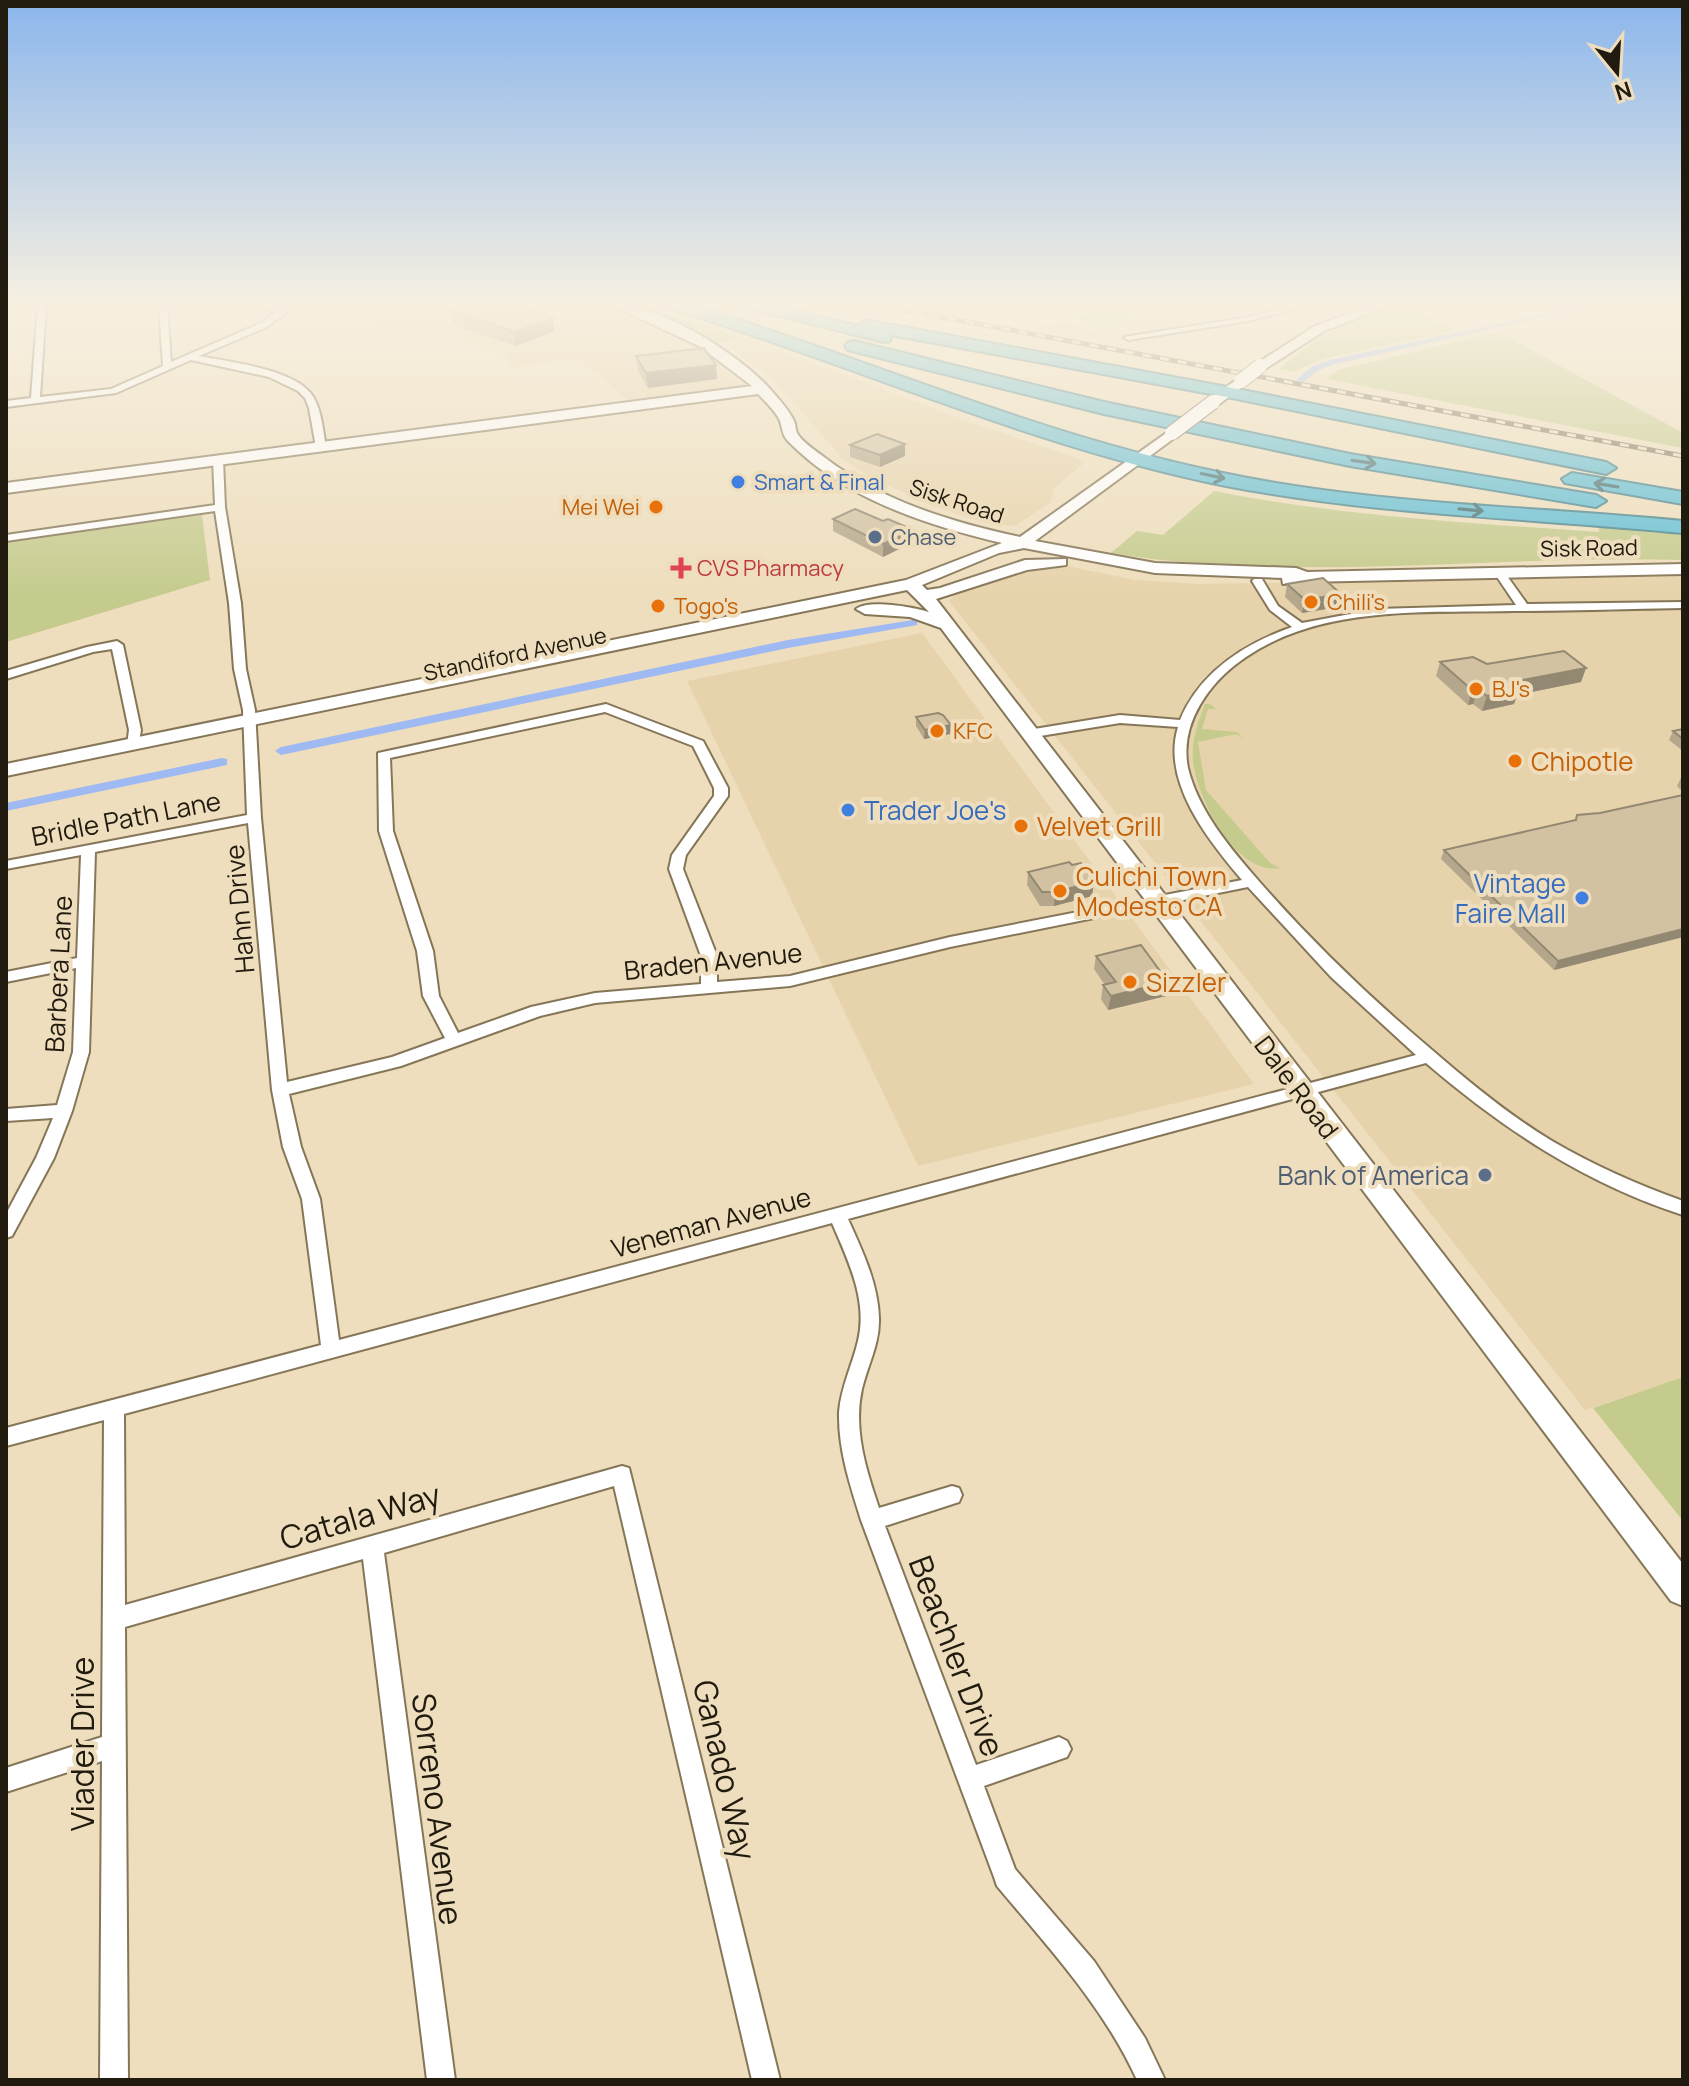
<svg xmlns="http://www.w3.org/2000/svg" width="1689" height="2086" font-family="Manrope,sans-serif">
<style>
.built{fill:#e7d3ab}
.green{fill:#c5cb8d}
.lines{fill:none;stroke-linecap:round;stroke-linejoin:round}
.canal{fill:#9fbaf3;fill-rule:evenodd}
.street-casing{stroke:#857658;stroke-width:4}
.secondary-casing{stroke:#857658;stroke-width:4}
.highway-casing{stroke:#4c8690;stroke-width:4}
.street{fill:#fff;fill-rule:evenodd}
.secondary{fill:#fff;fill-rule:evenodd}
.highway{fill:#63bfd5;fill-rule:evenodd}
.rail-casing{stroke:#837862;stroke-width:5}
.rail{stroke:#eedebd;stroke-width:3;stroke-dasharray:9;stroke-linecap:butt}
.secondary-bridge-casing{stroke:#857658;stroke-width:16;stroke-linecap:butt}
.secondary-bridge{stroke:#fff;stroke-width:14}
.wall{fill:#b5a78b}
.shaded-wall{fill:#938871}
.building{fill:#d2c2a2;stroke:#938871;stroke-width:2}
.oneway{stroke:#426d72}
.shop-dot{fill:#3f7fe0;stroke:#eedebd;stroke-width:3}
.food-dot{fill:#e8710a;stroke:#eedebd;stroke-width:3}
.service-dot{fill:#5c6f8a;stroke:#eedebd;stroke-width:3}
.health-dot{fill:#e0444e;stroke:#eedebd;stroke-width:3}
.labels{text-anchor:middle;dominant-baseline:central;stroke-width:8;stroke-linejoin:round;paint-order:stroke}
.far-shop-label{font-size:22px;fill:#366cbe;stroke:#eedebd;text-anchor:start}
.far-street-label{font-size:22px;fill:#211b0f;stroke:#eedebd}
.far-food-label{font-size:22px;fill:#c56008;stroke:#eedebd;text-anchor:start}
.far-service-label{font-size:22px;fill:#4e5e75;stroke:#eedebd;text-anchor:start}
.far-health-label{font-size:22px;fill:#be3a42;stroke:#eedebd;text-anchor:start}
.food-label{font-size:26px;fill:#c56008;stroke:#eedebd;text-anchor:start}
.shop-label{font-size:26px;fill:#366cbe;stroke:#eedebd;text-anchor:start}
.street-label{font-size:26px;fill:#211b0f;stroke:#eedebd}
.service-label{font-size:26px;fill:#4e5e75;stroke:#eedebd;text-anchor:end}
.near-street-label{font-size:32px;fill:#211b0f;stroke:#eedebd}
</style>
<rect width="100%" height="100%" fill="#eedebd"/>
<path class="built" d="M306 305H599L634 317 696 348 743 385 629 402 599 374 576 359 512 367 505 355 448 336 419 329 408 334 296 308Z
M923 305H989L996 314 1051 326 1064 322 1106 335 1118 342Z
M1176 305H1230L1245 315 1150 329 1132 330 1120 322Z
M744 337 964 420 1077 458 1083 464 1053 489 1051 502 1015 526 981 522 923 502 867 475 843 459 774 380 723 343Z
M1053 563 1135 580 1198 584 1683 576V1377L1585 1410 949 601 956 594 1022 566Z
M922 633 1254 1084 918 1166 687 681Z"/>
<path class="green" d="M634 305H639L744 337 717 343Z
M1114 305H1128L1150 313 1122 321 1126 326 1100 329 1075 317Z
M1405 305 1454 330 1322 359 1294 372 1279 369C1319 334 1353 317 1405 305Z
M1498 332 1683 433V448L1327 379 1338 370Z
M1214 491C1341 516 1470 523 1599 532L1598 524 1683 532V560C1493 554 1300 584 1111 553L1137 531 1163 535Z
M202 515 210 580 6 642V542Z
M1205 704H1210L1216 709H1208L1202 729 1237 732 1243 738 1236 734 1198 742 1206 790 1270 863 1280 868C1236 876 1196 797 1193 760 1191 740 1198 723 1205 704Z
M1683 1377V1521L1593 1408Z"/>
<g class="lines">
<path class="canal" d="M1585 305H1598L1335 364 1319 370 1303 382 1296 380 1313 366 1330 360Z
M913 620 917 621V625L788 648 281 755 275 751 281 747 788 640Z
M222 758 227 759V765L6 811V803Z"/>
<defs>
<path id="street" d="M38 305H46L40 397 111 389 163 366 159 305H167L171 362 261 323 276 312 250 305 282 309 287 305H296L267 327 199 356C229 362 298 369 314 398 322 413 323 431 326 447L321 450 316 447 309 408 305 398 298 391 269 377 191 360 116 393 6 407V401L31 398Z
M1295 305H1307L1249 321 1128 340 1124 337 1249 317Z
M218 457 223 460 225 507 241 603 246 669 255 710 261 818 287 1082 392 1057 445 1038 423 996 417 951 379 831 378 753 606 704 703 741 728 788V796L686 855 683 869 717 956V982L790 976 950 937 1242 880C1209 841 1161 782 1178 727L1120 723 1028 738 1022 734 1028 730 1120 715 1180 720C1200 672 1244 644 1292 627L1270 610 1252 581 1254 579H1262L1278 606 1302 623 1377 609 1516 605 1493 571 1498 568 1502 569 1527 604 1683 602V608C1626 609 1570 611 1513 611 1425 613 1322 605 1246 657 1210 681 1179 723 1188 768 1198 810 1230 848 1257 879 1311 941 1369 997 1432 1050 1470 1083 1509 1115 1552 1141 1593 1165 1638 1185 1683 1201V1215C1586 1184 1503 1129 1426 1063L848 1219C862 1250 878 1283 879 1318 880 1343 868 1364 862 1389 853 1429 866 1470 879 1508L952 1486 959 1488 962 1495 959 1502 885 1526 976 1765 1059 1737 1067 1741 1071 1749 1067 1757 984 1786 1015 1869 1094 1961 1145 2038 1165 2080H1137C1104 2007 1048 1947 997 1886L994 1877 861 1520C850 1485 838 1449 839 1412 841 1387 852 1366 858 1341 868 1301 848 1260 832 1223L124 1414 125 1605 622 1466 629 1468 780 2080H752L614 1486 384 1553 455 2080H427L363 1559 125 1627 128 2080H100L102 1761 6 1792V1768L102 1737 104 1420 6 1446V1428L321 1345 302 1199 283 1147 272 1090 248 823 95 852 89 1052 72 1111 54 1158 12 1236 6 1238V1214L36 1158 53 1118 6 1121V1109L57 1105 73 1052 76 968 6 982V972L77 958 81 855 6 869V861L247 815 243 710 234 669 229 603 215 511 6 541V535L215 505 213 460ZM605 712 693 746 714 788V796L672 855 669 869 701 956V984L595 993 531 1007 458 1033 439 996 433 951 393 831 390 758ZM1248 887 1331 977 1416 1055 339 1340 320 1199 301 1147 289 1094 401 1066 540 1016 595 1003 790 986 950 947Z
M117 641 123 645 141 730 138 748 133 749 127 745 129 730 112 649 93 652 6 679V671L87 647Z"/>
<path id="secondary" d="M611 305C657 302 739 354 769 388 777 397 789 410 794 421 796 425 795 429 797 433 801 441 817 452 824 457 881 501 951 522 1020 537L1172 429 1177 430V436L1035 541 1155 563 1296 568 1307 572 1683 564V574L1304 582 1283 584 1282 578 1155 573 1024 548 999 553 922 585 927 590 940 588 1025 560 1066 559V565L1027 570 936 599 1683 1564V1606L1671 1601 941 628 910 617 865 614 856 609C869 599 913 607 929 612L907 590 6 776V764L906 580 1002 543C925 525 843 498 787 440 781 433 783 425 778 417 773 409 765 401 758 394L6 493V483L752 386 699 346Z
M1372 305H1391L1324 331 1265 369 1253 366 1315 326Z
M1241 377 1248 381 1246 384 1218 405H1208V399Z"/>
<path id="highway" d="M667 305H691L721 314C888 368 1046 436 1218 472 1370 505 1529 506 1683 521V533C1529 518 1373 515 1221 485 1030 446 855 365 669 308Z
M746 305H772L858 326 866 320 1227 387 1606 462 1616 468 1606 474 1227 397 891 335 890 341 884 342 748 308Z
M854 341 1104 402 1350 454 1596 495 1606 501 1596 507 1350 466 1104 414 848 350 845 346 848 342Z
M1572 473 1683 492V504L1565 483 1562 479Z"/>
</defs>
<use href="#street" class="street-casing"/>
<use href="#secondary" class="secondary-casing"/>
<use href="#highway" class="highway-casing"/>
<use href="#street" class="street"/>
<use href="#secondary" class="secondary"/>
<use href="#highway" class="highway"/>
<defs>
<path id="rail" d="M877 305 1683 456"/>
</defs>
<use href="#rail" class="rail-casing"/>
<use href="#rail" class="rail"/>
<defs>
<path id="secondary-bridge" d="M1241 381 1260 366
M1172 433 1213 402"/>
</defs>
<use href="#secondary-bridge" class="secondary-bridge-casing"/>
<use href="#secondary-bridge" class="secondary-bridge"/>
</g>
<path class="wall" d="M450 310 553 318 554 331 516 346 452 324Z
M636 356 716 365 717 379 648 388 638 371Z
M905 444V456L880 467 850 457V445Z
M833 519 913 542 883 557 833 531Z
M1287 584 1341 594 1338 607 1302 613 1285 597Z
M1440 662 1586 668 1581 682 1517 695 1514 704 1482 711 1473 704 1468 705 1436 676Z
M916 717 951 725 950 734 924 739 916 726Z
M1683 729V751L1669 740 1673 731Z
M1683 777V792L1677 786 1681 778Z
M1683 795V937L1554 970 1441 859 1444 850 1575 820 1577 815 1600 813Z
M1072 865 1094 882 1092 896 1054 906H1040L1027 885 1028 872Z
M1096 956 1166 996 1108 1010 1101 999 1103 985H1105L1094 969Z"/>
<path class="shaded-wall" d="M553 318 554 331 516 346 514 332Z
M716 365 717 379 648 388 646 373Z
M905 444V456L880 467V455Z
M914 530 913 542 883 557V544Z
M1341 594 1338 607 1302 613 1305 600Z
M1586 668 1581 682 1517 695 1514 704 1482 711 1487 696 1512 682Z
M1478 689 1473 704 1468 705 1472 690Z
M951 725 950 734 924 739 925 730Z
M1094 882 1092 896 1054 906 1055 892Z
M1683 929V937L1554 970 1558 961Z
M1168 982 1166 996 1108 1010 1111 996Z"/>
<path class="building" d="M466 305H513L553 318 514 332 450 310Z
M704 348 716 365 646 373 636 356Z
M877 434 905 444 880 455 850 445Z
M855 509 883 521 888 519 914 530 883 544 833 519Z
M1323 578 1341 594 1305 600 1287 584Z
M1564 651 1586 668 1512 682 1519 689 1487 696 1478 689 1472 690 1440 662 1473 657 1487 664Z
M938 713 943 715 951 725 925 730 916 717Z
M1683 729V739L1673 731Z
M1683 795V929L1558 961 1444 850 1576 820 1577 815 1600 813Z
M1069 862 1072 865 1081 863 1094 882 1055 892H1042L1028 872Z
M1141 945 1168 982 1111 996 1103 985 1116 982 1096 956Z"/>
<defs><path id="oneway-shaft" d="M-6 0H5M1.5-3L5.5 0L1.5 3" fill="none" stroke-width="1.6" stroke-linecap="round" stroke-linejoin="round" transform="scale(2)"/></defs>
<g class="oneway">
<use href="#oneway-shaft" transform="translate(1364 462) rotate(8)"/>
<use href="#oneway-shaft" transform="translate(1213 476) rotate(12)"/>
<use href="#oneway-shaft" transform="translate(1606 485) rotate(-171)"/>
<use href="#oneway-shaft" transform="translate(1471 510) rotate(5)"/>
</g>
<linearGradient id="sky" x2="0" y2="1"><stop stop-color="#8bb6ec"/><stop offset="0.51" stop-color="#f7f0e1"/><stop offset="1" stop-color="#f7f0e1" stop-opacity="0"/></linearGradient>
<rect width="1689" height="597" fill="url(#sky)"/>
<g class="shop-dot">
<circle cx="738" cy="482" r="8"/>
<circle cx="848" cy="810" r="8"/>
<circle cx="1582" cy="898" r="8"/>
</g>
<g class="food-dot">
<circle cx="656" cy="507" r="8"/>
<circle cx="1311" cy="602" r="8"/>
<circle cx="658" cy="606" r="8"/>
<circle cx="1476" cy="689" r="8"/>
<circle cx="937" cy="731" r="8"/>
<circle cx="1515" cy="761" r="8"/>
<circle cx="1021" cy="826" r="8"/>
<circle cx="1060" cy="891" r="8"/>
<circle cx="1130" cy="982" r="8"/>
</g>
<g class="service-dot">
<circle cx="875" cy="537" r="8"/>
<circle cx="1485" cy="1175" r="8"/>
</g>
<path class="health-dot" d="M677 556h8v8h8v8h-8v8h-8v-8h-8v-8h8z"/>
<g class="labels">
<g class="far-shop-label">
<text x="754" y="482">Smart &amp; Final</text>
</g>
<g class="far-street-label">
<text transform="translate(957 501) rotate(18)">Sisk Road</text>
<text transform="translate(1589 548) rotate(-1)">Sisk Road</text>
<text transform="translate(515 654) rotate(-12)">Standiford Avenue</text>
</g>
<g class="far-food-label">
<text x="640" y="507" text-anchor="end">Mei Wei</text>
<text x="1327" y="602">Chili's</text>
<text x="674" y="606">Togo's</text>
<text x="1492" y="689">BJ's</text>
<text x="953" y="731">KFC</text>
</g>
<g class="far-service-label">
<text x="891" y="537">Chase</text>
</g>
<g class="far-health-label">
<text x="697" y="568">CVS Pharmacy</text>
</g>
<g class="food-label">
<text x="1531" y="761">Chipotle</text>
<text x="1037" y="826">Velvet Grill</text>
<text x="1076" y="876">Culichi Town<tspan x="1076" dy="30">Modesto CA</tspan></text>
<text x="1146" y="982">Sizzler</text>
</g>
<g class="shop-label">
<text x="864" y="810">Trader Joe's</text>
<text x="1566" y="883" text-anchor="end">Vintage<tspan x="1566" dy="30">Faire Mall</tspan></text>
</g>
<g class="street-label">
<text transform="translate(126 818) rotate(-11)">Bridle Path Lane</text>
<text transform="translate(239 909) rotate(-95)">Hahn Drive</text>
<text transform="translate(713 961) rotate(-6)">Braden Avenue</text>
<text transform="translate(58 974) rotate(-87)">Barbera Lane</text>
<text transform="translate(1297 1087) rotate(53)">Dale Road</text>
<text transform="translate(711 1222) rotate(-15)">Veneman Avenue</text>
</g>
<g class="service-label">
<text x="1469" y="1175">Bank of America</text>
</g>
<g class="near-street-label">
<text transform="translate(360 1516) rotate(-16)">Catala Way</text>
<text transform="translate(957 1656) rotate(69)">Beachler Drive</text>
<text transform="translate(82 1744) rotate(-90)">Viader Drive</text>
<text transform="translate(725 1770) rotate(77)">Ganado Way</text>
<text transform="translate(438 1809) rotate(83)">Sorreno Avenue</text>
</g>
</g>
<rect width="1689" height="2086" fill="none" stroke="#211b0f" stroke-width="16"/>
<g transform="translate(1617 72) rotate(162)" stroke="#eedebd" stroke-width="6" paint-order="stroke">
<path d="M0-6L14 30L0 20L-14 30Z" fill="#211b0f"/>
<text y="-12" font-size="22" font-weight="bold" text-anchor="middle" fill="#211b0f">N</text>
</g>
</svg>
